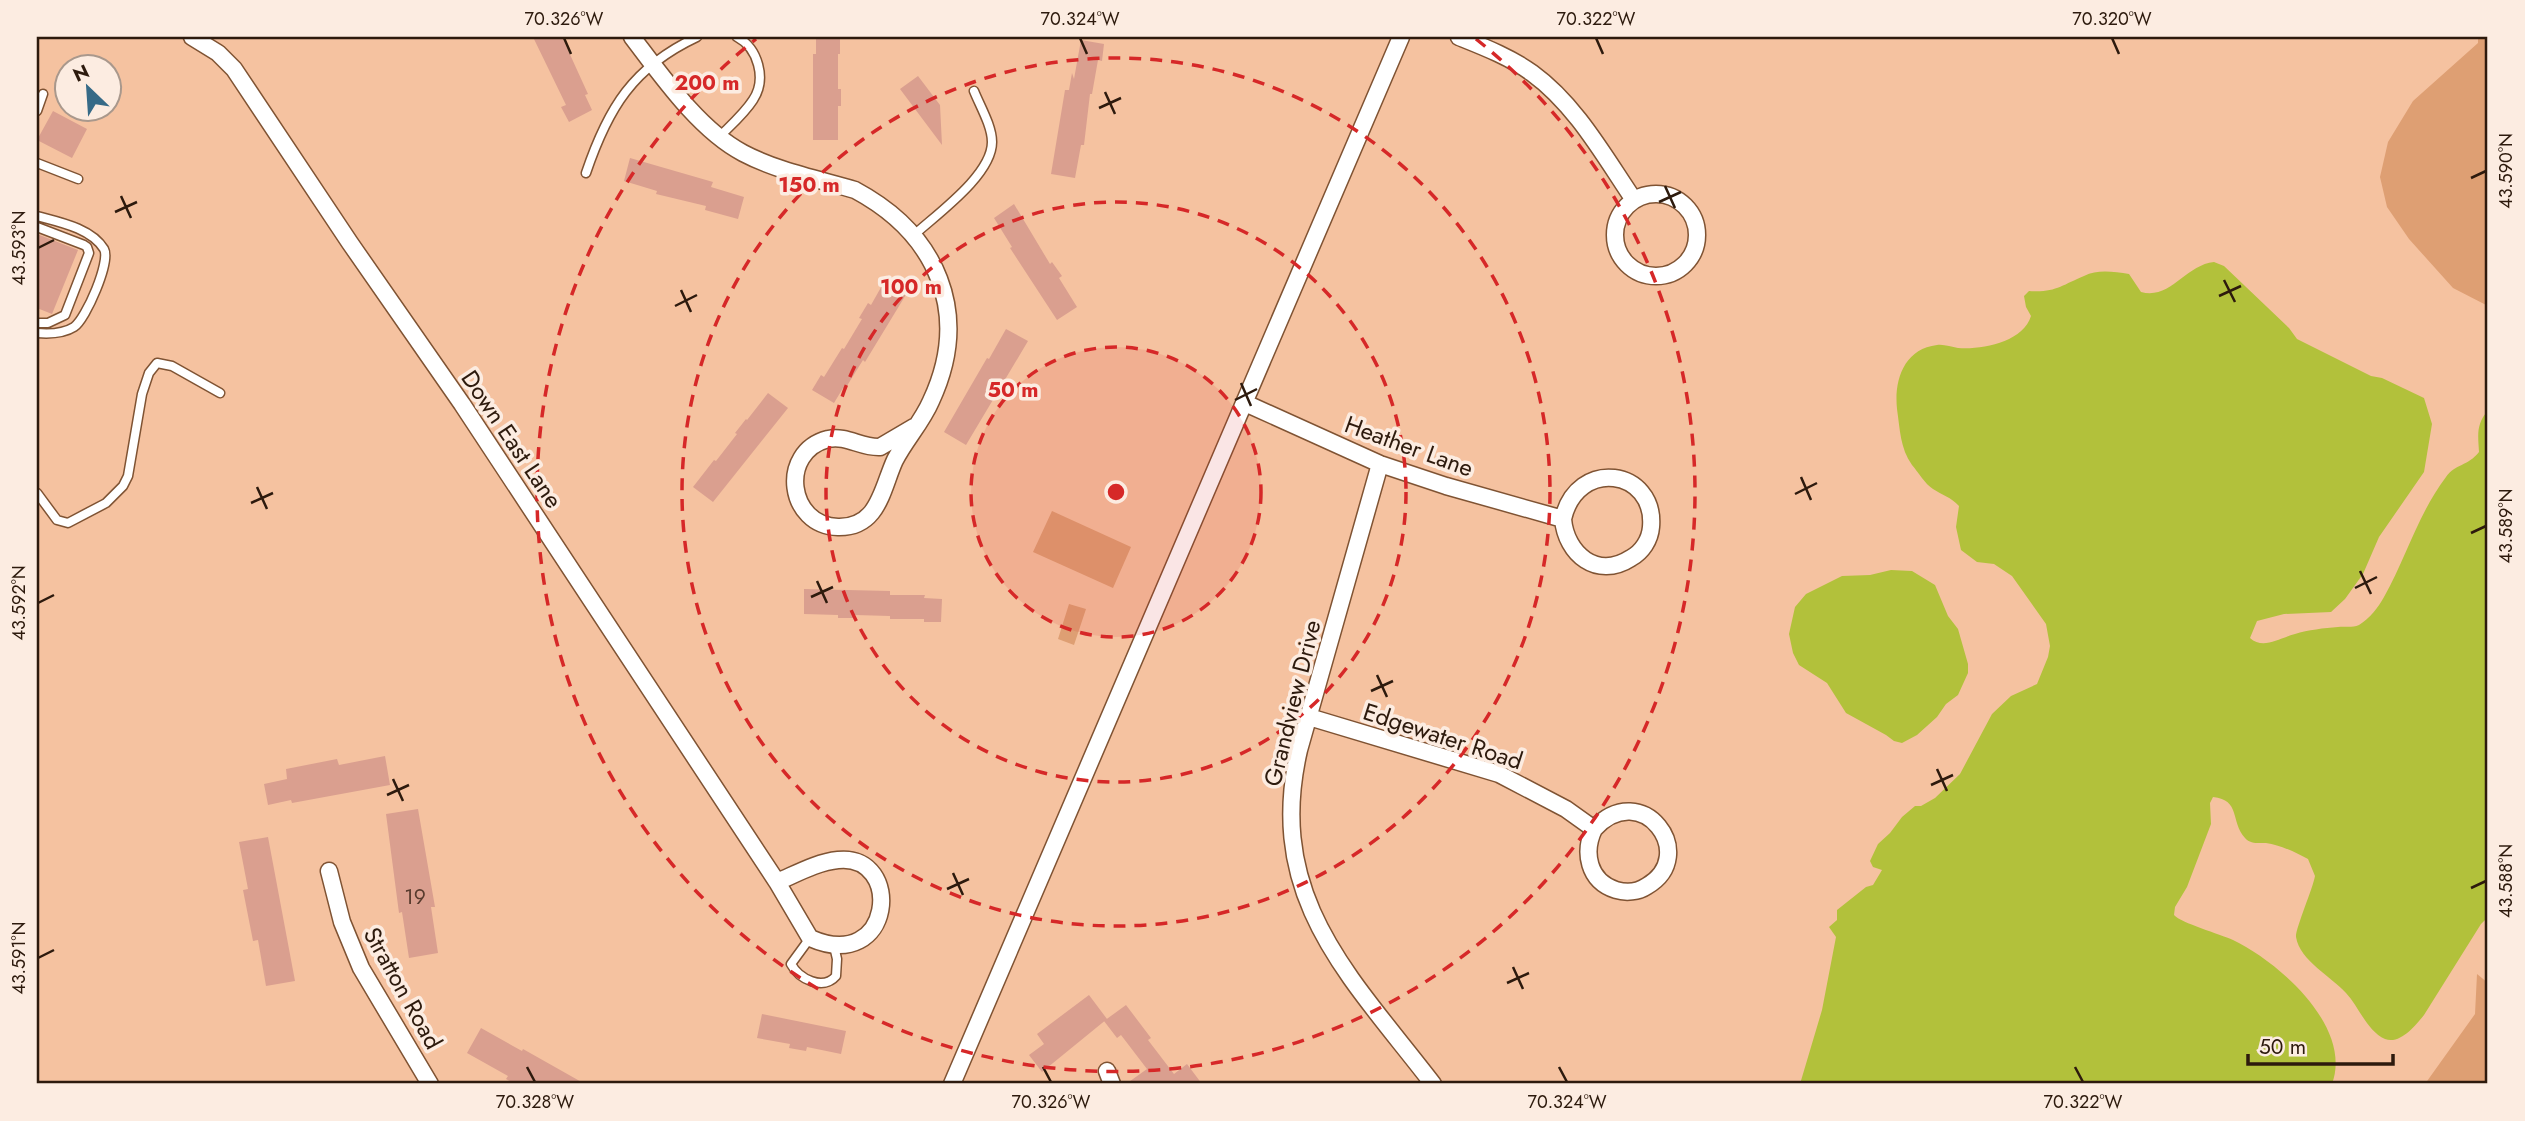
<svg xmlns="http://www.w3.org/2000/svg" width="2525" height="1121" font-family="Jost,sans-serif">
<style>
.green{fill:#de9f73}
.water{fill:#b2c13b}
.building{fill:#da9f8f}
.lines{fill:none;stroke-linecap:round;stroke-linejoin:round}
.lane-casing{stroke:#7f5333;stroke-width:11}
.street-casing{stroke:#7f5333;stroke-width:19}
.lane{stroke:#fff;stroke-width:8}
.street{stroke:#fff;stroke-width:16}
.ticks{fill:none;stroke:#2d1a0d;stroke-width:2.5}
.ring{fill:none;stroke:#d62828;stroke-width:3.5;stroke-dasharray:12 9}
.labels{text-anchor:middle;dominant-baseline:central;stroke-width:7;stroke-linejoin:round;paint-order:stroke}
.number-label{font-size:21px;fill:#583b2e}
.street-label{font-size:24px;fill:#2d1a0d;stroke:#fcece1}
.centre{fill:#d62828;stroke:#fcece1;stroke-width:3.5}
.ring-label{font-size:21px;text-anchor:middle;font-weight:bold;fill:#d62828;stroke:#fcece1;stroke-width:7;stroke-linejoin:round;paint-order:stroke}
.neatline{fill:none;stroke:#2d1a0d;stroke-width:2.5}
.ticks-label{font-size:18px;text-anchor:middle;fill:#2d1a0d}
</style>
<rect width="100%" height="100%" fill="#f5c2a0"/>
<path class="green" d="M2478 37H2488V306L2453 288 2409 239 2387 207 2380 177 2388 142 2413 101 2478 43Z
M1052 511 1131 547 1113 588 1033 552Z
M1069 604 1086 609 1074 645 1058 639Z
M2477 974 2488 983V1084H2425L2475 1014Z"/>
<path class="water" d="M2214 262 2224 266 2289 328 2297 339 2371 376 2382 378 2424 398 2432 424 2424 472 2379 537 2363 574 2345 599 2331 612 2284 614 2257 621 2250 638C2263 650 2280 638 2295 634 2308 630 2324 628 2338 627 2345 626 2352 628 2359 625 2370 618 2378 608 2384 597 2406 558 2418 514 2446 477 2455 464 2468 466 2479 452 2478 434 2476 425 2488 410V917L2481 924 2424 1015C2416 1025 2400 1045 2385 1039 2367 1031 2359 1007 2346 993 2332 977 2300 961 2296 937 2295 930 2313 888 2315 876L2308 859C2295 852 2280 845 2266 843 2258 843 2250 844 2245 838 2230 821 2241 800 2213 797L2210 803 2211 824 2187 887 2175 907 2174 915C2181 923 2220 934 2233 940 2279 962 2353 1027 2332 1084H1800L1822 1010 1836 937 1829 927 1837 920V910L1866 887 1873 885 1882 870 1873 867 1870 861 1878 844 1890 833 1902 817 1915 806H1921L1935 798 1960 774 1992 714 2011 696 2037 684 2048 657 2050 646 2046 624 2012 576 1994 564 1977 562 1961 550 1956 527 1959 506C1951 497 1942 495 1933 489 1925 484 1918 472 1912 465 1900 448 1900 429 1897 409 1894 380 1904 349 1937 345 1944 344 1951 347 1958 348 1982 350 2023 342 2031 316L2026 307 2024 296 2029 291C2055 293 2062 285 2084 276 2098 269 2114 272 2129 274L2141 292C2171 300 2185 265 2214 262Z
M1891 570 1912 571 1935 585 1948 616 1958 629 1968 664V673L1958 695 1946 704 1937 717 1917 735 1902 743 1894 741 1886 735 1846 713 1827 683 1799 665 1793 653 1789 634 1795 607 1806 594 1842 576 1870 575Z"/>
<path class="building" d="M533 37H562L588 94 585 95 592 110 569 122 561 107 566 105Z
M816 37H840V54H838V89H841V106H838V140H813V54H816Z
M1081 40 1104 44 1102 61 1098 60 1092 94H1090L1084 145H1081L1075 178 1051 174 1065 90H1069L1072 73 1074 79Z
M918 76 940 105 942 145 900 89Z
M53 111 87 129 72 158 37 140Z
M630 158 713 182 711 187 744 197 738 219 705 210 706 206 656 194 657 191 624 181Z
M1014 204 1050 264 1052 262 1062 276 1059 278 1077 307 1057 320 1010 248 1012 247 994 218Z
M37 234 78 250 52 314 37 308Z
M888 275 910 288 865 362 863 360 845 389 843 388 834 403 812 390 821 375 824 377 842 348 844 349 862 319 859 318 868 303 871 305Z
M1006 329 1028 341 966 445 944 432 987 358 989 359Z
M768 393 788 408 713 502 693 487 714 460 716 461 737 434 735 433 746 419 747 420Z
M804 589 890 591V595H925L924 598 942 599 941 622H924V619H890V616L855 615V618H838V615L804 614Z
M385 756 390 785 292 803 291 800 268 805 264 784 287 779 286 769 337 759 339 765Z
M418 809 435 907H431L438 953 409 958 402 912 399 913 386 814Z
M268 837 295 981 266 986 258 940 253 941 243 890 248 889 239 842Z
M1089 995 1107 1019 1042 1072 1029 1055 1044 1044 1037 1034Z
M1126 1005 1151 1038 1148 1040 1174 1074 1187 1064 1202 1084H1126L1147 1069 1121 1035 1117 1038 1104 1021Z
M762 1014 846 1031 841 1054 807 1047 806 1051 789 1048 790 1044 757 1038Z
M481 1028 522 1051 523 1049 585 1084H515L506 1079 508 1076 467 1053Z"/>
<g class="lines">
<defs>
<path id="lane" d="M37 111 43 94
M719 137C731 125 744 114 753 100 767 79 758 48 737 37
M37 163 78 179
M586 173C608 108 633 67 697 37
M37 216C59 222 91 228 104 249 111 261 86 319 74 327 63 334 49 334 37 333
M37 227 84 245 87 247 89 253 65 315 48 323H37
M914 235C937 214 992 175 992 142 992 126 980 106 974 91
M37 493 57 520 68 523 106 503 123 486 128 476 142 394 149 373 157 363 172 366 220 393
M810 938 791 964C799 979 823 991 836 976L837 959 834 946"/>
<path id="street" d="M192 37 218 53 234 69 350 243 462 404 777 882 810 938C894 975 904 853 838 860 817 862 796 874 777 882
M632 37C661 75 699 130 743 153 777 171 818 179 855 190 937 234 972 313 931 401 922 422 906 439 895 460 882 488 879 528 838 527 788 526 778 452 828 439 847 435 861 448 880 447L914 427
M1459 37C1484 47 1510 57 1532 73 1576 105 1604 156 1634 200
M1615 235a41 41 0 1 1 82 0a41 41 0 1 1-82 0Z
M1245 403 1380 464 1446 486 1563 519C1566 554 1597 580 1631 558 1642 552 1650 540 1651 527 1656 469 1577 457 1563 519
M1380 464 1299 750C1265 898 1350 976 1433 1084
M1309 717 1499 774 1566 809 1594 829C1583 852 1588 881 1616 890 1626 893 1638 892 1647 886 1700 855 1642 777 1594 829
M329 871 342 922 361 968 430 1084
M1107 1071 1112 1084
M952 1084 1401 37"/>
</defs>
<use href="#lane" class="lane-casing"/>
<use href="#street" class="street-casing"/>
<use href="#lane" class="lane"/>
<use href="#street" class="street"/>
</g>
<path class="ticks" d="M564 38 571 54M1080 38 1087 54M1596 38 1603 54M2112 38 2119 54M1105 92 1115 114M1099 108 1121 98M2471 178 2486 171M1665 186 1675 208M121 196 131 218M1659 202 1681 192M115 212 137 202M38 248 54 240M2224 280 2235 302M681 290 691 312M2219 296 2241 286M675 306 697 295M1241 383 1251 406M1235 400 1257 389M1801 477 1811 500M257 487 267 509M1795 494 1817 483M251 503 273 493M2471 533 2486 526M2360 571 2371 594M817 581 827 603M2355 588 2377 577M811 597 833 587M38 603 54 595M1377 675 1387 697M1371 691 1393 681M1937 769 1947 791M393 779 403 801M1931 785 1953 775M387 795 409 785M953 873 963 895M2471 888 2486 881M947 889 969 879M38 958 54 950M1513 967 1523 989M1507 983 1529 973M527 1067 535 1082M1043 1067 1051 1082M1559 1067 1567 1082M2075 1067 2083 1082"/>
<circle cx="1116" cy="492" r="145" fill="#d62828" fill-opacity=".12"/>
<g class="ring">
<circle cx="1116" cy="492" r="145"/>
<circle cx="1116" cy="492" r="290"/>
<circle cx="1116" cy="492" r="434"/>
<path d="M1476 39A579 579 0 1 1 756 39"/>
</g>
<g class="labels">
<g class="number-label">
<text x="415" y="897">19</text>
</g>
<g class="street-label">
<text transform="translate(512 439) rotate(56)">Down East Lane</text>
<text transform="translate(1409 446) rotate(20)">Heather Lane</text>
<text transform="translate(1292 703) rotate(-76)">Grandview Drive</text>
<text transform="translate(1443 736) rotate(18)">Edgewater Road</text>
<text transform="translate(403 988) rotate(61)">Stratton Road</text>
</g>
</g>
<circle cx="1116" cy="492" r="10" class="centre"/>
<g class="ring-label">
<text x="707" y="90">200 m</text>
<text x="809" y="192">150 m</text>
<text x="911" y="294">100 m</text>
<text x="1013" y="397">50 m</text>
</g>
<rect width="2525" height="1121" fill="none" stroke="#fcece1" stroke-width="77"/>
<g transform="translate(88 88) rotate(335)"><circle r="33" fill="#fcece1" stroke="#a9988c" stroke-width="2"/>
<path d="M0-5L12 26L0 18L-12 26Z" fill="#366a87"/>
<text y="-10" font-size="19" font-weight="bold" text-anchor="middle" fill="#2d1a0d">N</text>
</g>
<path d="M2248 1054v10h145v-10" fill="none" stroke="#2d1a0d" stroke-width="3.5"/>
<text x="2259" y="1054" font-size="21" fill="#2d1a0d" stroke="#fcece1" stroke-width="5" paint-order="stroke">50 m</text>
<rect x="38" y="38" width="2448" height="1044" class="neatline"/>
<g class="ticks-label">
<text x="564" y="25">70.326°W</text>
<text x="1080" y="25">70.324°W</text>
<text x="1596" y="25">70.322°W</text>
<text x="2112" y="25">70.320°W</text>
<text transform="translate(2506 171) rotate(-90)" y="6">43.590°N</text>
<text transform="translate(19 248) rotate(-90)" y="6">43.593°N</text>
<text transform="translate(2506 526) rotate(-90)" y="6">43.589°N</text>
<text transform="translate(19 603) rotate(-90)" y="6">43.592°N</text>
<text transform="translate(2506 881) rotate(-90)" y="6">43.588°N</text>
<text transform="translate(19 958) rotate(-90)" y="6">43.591°N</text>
<text x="535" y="1108">70.328°W</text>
<text x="1051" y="1108">70.326°W</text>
<text x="1567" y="1108">70.324°W</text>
<text x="2083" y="1108">70.322°W</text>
</g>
</svg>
